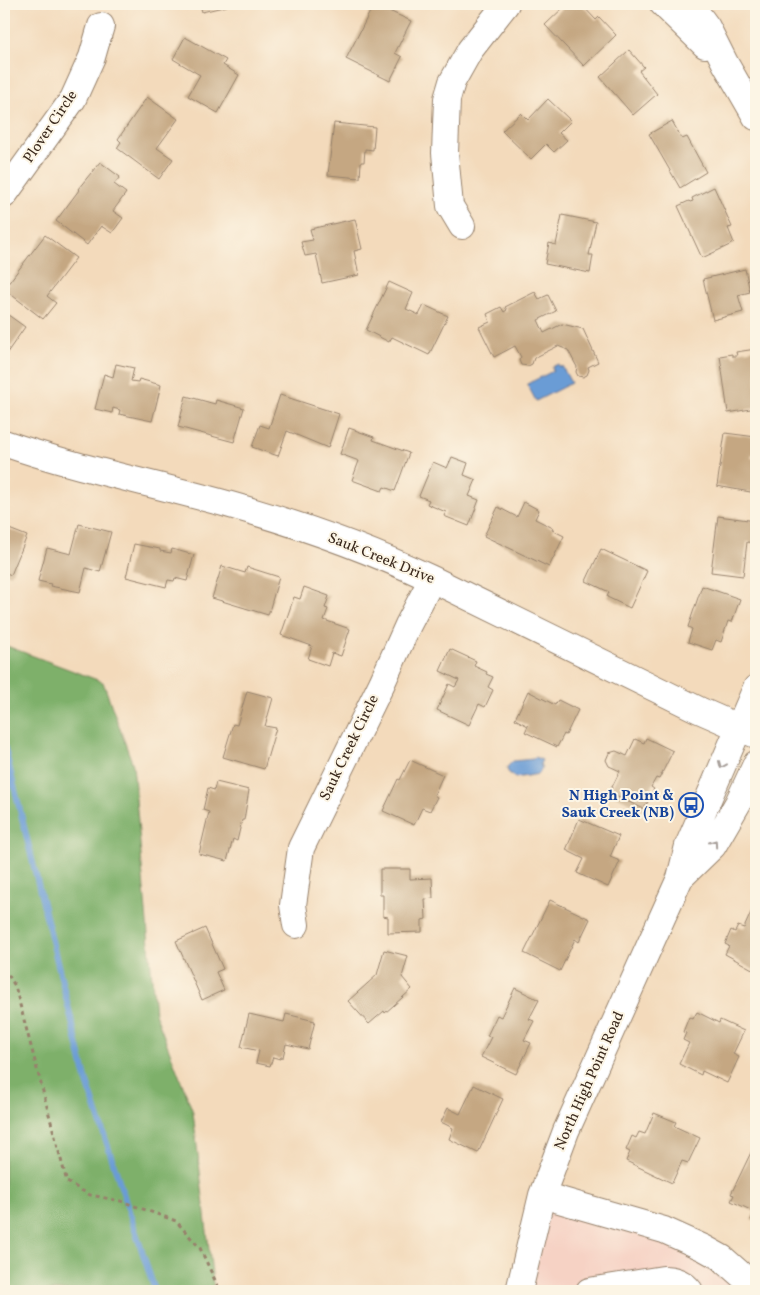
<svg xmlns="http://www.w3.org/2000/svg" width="760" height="1295" font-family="Vollkorn,serif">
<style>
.built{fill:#f6d2c4}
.forest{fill:#7eb06a;stroke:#5c6d44}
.water{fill:#6a9cd5;stroke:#52637a}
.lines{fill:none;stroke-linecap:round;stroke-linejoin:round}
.stream{stroke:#6a9cd5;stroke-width:6}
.building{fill:#c5a782}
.minor-casing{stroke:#97826c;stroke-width:28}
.path{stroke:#97826c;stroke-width:3;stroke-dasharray:4 4;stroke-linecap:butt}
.minor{stroke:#fff;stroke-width:26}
.oneway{stroke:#a79f9a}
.labels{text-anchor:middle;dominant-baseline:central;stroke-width:4;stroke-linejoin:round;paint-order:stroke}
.street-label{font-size:15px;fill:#3b2a1e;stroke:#fcf5e5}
.transit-label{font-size:15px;font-weight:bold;fill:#164399;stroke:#fcf5e5;text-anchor:end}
</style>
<rect width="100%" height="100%" fill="#fcf5e5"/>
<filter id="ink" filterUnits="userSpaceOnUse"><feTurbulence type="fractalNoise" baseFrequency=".02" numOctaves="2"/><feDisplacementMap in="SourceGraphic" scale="10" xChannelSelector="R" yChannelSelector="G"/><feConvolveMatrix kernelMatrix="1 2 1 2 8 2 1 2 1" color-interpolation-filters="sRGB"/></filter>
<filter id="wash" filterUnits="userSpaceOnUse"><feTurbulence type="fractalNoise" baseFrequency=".0096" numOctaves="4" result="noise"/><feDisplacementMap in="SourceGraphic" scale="20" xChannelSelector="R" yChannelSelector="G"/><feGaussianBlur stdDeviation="1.12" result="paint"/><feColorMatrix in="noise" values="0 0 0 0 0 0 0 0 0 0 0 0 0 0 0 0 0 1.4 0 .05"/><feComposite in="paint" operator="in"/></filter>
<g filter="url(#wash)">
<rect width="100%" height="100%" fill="#f3dabb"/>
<path class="built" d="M542 1195 664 1230 756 1291H519Z"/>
<path class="forest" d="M4 645 103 682 133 765 155 1013 193 1112 214 1291H10L4 1264Z"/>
<path class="water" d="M558 364 560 367 562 366 571 383 536 401 527 384 553 371 552 367Z
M535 757 542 760 540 764 542 768 539 774 515 778 508 772 507 767 513 761 533 759Z"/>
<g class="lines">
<path class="stream" d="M4 745 86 1079 155 1291"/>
</g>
<g id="blocks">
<path class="building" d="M200 4H226L227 6 202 12Z
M374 4 411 21 395 53 402 57 390 81 346 59Z
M567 4H581L596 20 599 17 616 35 584 66 545 25Z
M185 37 226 60 223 65 239 75 218 113 188 96 200 75 173 59Z
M629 50 644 67 639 71 657 94 633 115 600 77Z
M147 97 178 119 157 148 173 159 159 179 117 148 121 142 118 139Z
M548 99 571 121 559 133 567 140 554 152 546 144 531 159 502 131 521 113 528 120Z
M672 121 682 139 687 137 706 172 680 188 649 134Z
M334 123 375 127 373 150 365 149 364 162H361L360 178 328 175Z
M100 162 120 177 114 184 126 193 113 211 123 218 112 233 101 226 87 245 56 221 79 190 78 189Z
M714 187 732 227 728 228 734 243 702 258 678 206 689 201 690 202 693 201 692 198Z
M562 215 596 222 589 255H593L590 273 545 264 549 243 556 245Z
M355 219 362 249 354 251 359 275 322 283 316 254 305 256 301 242 313 240 310 229Z
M45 235 76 258 47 296 56 303 43 319 4 289Z
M745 269 750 292 738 295 743 312 713 320 703 279Z
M389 282 413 293 406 309 419 315 424 305 448 316 429 355 392 337 389 342 366 330Z
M535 292 539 299 548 295 556 311 538 320 544 333 562 324 583 329 598 362 588 367 589 370 587 375 583 377 578 376 576 372 577 367 568 350 558 346 534 358 532 364 528 366 521 365 519 360 521 357 515 346 494 357 479 327 490 322 487 314 501 307 504 312 507 310 505 307Z
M4 312 25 327 4 357Z
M756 349V408L728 413 720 356 732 354V356H737L736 352Z
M116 364 134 368 131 381 138 382 139 379 161 385 152 421 119 414 120 410 113 408 112 413 95 409 104 374 113 377Z
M280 395 339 414 328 448 287 431 278 456 252 447 260 425 269 428Z
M186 396 215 404 216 400 244 408 234 442 178 427Z
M349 428 374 437 373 440 409 453 395 491 384 487 382 491 352 480 359 461 340 454Z
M725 433 756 437V454H752L751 458 756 459V493L717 486Z
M452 457 468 463 464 475 476 480 469 496 479 500 469 526 444 516 446 512 427 504 429 500 419 496 433 462 447 468Z
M524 502 539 510 535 519 553 528 552 530 564 536 549 567 484 536 498 507 517 517Z
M718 516 756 521V543L747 542 743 576 711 572Z
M79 524 111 532 100 572 86 568 80 592 50 586 51 584 38 581 47 548 71 554Z
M4 527 27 536 11 575 4 572Z
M134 544 160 549V551L171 553 172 549 194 555 187 581 175 578 174 581 168 580 166 587 126 577Z
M601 549 647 571 630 608 607 597 609 592 586 581Z
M222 566 245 573 247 567 279 577 268 615 212 598Z
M702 586 740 599 732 622 728 621 721 642 716 640 712 650 688 642 692 629 688 627Z
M304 587 329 596 325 608 328 609 324 620 350 629 341 656 332 653 328 666 308 659 312 646 281 635 294 597 300 599Z
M450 649 476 661 474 666 487 672 486 674 493 677 488 687 493 690 485 707 479 704 469 725 437 710 449 684 455 687 459 680 440 671Z
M247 691 273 698 265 726 276 728 264 769 223 757 233 724 237 725Z
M528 691 555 705 558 700 578 710 566 735 564 734 557 747 525 732 528 726 515 719Z
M646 738 673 751 659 779 656 778 651 787 654 789 644 809 609 793 620 771 609 766 606 760 609 753 616 751 627 756 635 739 644 743Z
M410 760 443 775 434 795 437 797 430 811 422 808 414 825 383 811 398 779 400 780Z
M216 782 249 790 244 820H242L237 841 233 839 227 861 199 854 209 812 203 810 208 788 214 790Z
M579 819 619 836 610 857 620 861 608 887 577 873 584 859 566 850Z
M380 869H410V879L432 878 433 898 425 899 426 919 422 920V932L388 933V917L383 916V895H380Z
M550 900 590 919 579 942 575 939 560 971 524 953Z
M754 906 756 908V971L725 954 729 946 725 944 731 930 735 932 738 926 744 928Z
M205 928 223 969 216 972 224 990 202 1000 176 941Z
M384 950 408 956 402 977 412 989 385 1013 384 1011 369 1024 348 1001 377 975Z
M515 988 539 1000 529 1019 534 1021 524 1040 531 1043 516 1074 481 1057 491 1037 487 1036 497 1015 501 1017Z
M697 1012 719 1023 720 1020 744 1031 733 1054 739 1057 727 1083 702 1071 701 1075 679 1064 689 1043 683 1040 686 1033 683 1032 689 1017 693 1019Z
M249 1014 284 1022 286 1014 315 1021 308 1049 286 1044 283 1057H281L280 1059 273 1057 270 1066 256 1063 259 1051 241 1047Z
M474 1085 503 1099 478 1153 449 1139 453 1128 441 1122 448 1108 460 1114Z
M654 1113 676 1122 674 1126 700 1138 688 1163 682 1161 672 1183 626 1161 630 1152 626 1150 632 1136 636 1138 639 1132 645 1134Z
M756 1142V1222L751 1220 755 1212 731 1201 734 1195 731 1194Z"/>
</g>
</g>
<g filter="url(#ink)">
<use href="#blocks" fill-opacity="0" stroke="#97826c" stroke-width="1"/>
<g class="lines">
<defs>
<path id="minor" d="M663 4 705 45
M690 4 707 27 725 63 756 117
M4 195 73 99 92 57 101 26
M462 226 450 206 445 153 447 99 452 82 470 50 506 4
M4 443C79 469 157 484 234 506 301 525 368 549 432 579L699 710 756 735
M680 878 713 846 738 803 756 764
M296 925 293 905 301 848 382 683 408 625 432 579
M542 1195 664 1230 704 1248 722 1258 756 1288
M519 1291 542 1195 566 1131 680 878 688 846 756 688
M589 1291 663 1279C674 1279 683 1282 690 1291"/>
</defs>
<use href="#minor" class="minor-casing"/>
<path class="path" d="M4 968 15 986 67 1182 90 1195 121 1201 176 1221 200 1248 220 1291"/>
<use href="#minor" class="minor"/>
</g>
<defs><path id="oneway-chevron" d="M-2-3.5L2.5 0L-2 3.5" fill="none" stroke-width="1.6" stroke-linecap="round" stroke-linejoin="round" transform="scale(1.25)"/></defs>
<g class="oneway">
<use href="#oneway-chevron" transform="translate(722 765) rotate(113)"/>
<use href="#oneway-chevron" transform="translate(714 843) rotate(-55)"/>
</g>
</g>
<defs>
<symbol id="bus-ring" viewBox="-11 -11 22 22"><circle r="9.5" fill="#fcf5e5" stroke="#1a4fb4" stroke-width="1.5"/><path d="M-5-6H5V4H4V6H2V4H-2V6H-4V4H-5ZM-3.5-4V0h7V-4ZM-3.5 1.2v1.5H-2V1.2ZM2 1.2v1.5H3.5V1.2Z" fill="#1a4fb4"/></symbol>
</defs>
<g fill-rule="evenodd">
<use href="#bus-ring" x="677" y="791" width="28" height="28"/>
</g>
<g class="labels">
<g class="street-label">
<text transform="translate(51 127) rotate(-56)">Plover Circle</text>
<text transform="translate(381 559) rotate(22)">Sauk Creek Drive</text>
<text transform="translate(350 748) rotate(-64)">Sauk Creek Circle</text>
<text transform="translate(590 1081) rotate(-66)">North High Point Road</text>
</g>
<g class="transit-label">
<text x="674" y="796">N High Point &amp;<tspan x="674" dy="17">Sauk Creek (NB)</tspan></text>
</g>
</g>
<rect width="760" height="1295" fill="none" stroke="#fcf5e5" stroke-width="20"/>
</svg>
